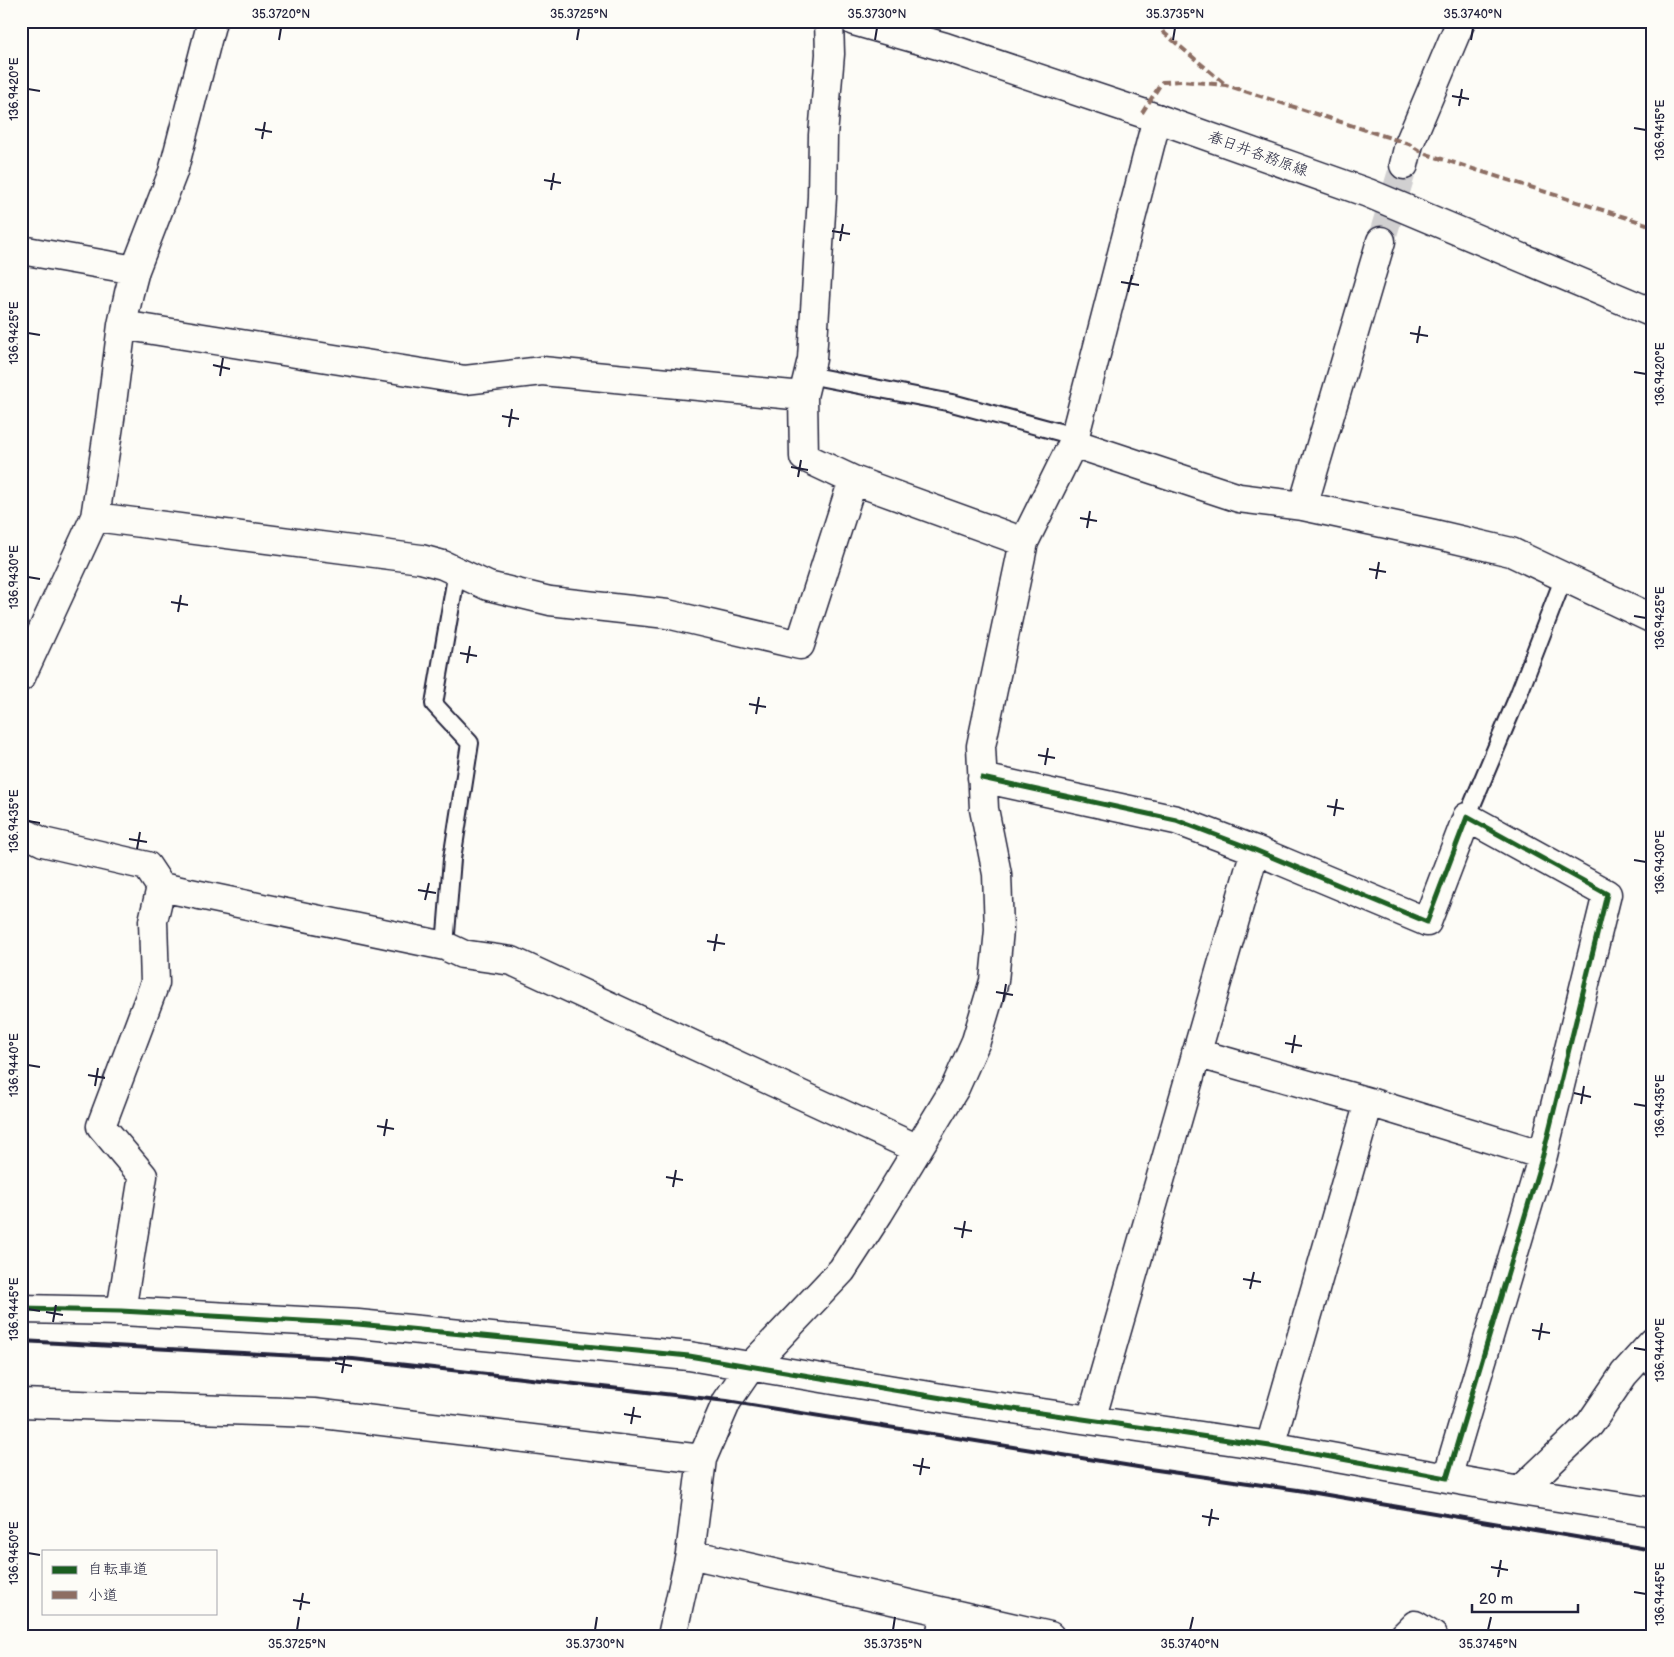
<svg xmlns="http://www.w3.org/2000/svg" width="1674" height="1657" font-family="'Balsamiq Sans','Klee One',sans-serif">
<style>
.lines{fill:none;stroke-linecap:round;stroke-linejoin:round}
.street-tunnel{stroke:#d1d0d1;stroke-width:28;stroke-dasharray:28 14;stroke-linecap:butt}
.lane-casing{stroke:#22223b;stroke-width:20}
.street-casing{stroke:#22223b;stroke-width:31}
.primary-casing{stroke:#22223b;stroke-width:31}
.lane{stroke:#fdfcf7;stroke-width:16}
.street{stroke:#fdfcf7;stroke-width:28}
.primary{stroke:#fdfcf7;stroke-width:28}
.rail{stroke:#22223b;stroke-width:4}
.quiet{stroke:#8d6e63;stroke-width:4;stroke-dasharray:8 4;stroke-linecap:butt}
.cycleway-casing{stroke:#fdfcf7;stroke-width:8}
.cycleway{stroke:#1b5e20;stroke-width:5}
.ticks{fill:none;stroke:#22223b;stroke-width:2}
.labels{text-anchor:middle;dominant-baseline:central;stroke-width:4.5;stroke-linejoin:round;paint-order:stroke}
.street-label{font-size:15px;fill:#22223b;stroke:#fdfcf7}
.neatline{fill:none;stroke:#22223b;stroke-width:2}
.ticks-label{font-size:12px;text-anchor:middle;fill:#22223b}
</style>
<rect width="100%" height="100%" fill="#fdfcf7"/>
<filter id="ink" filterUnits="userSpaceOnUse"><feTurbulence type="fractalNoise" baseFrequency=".02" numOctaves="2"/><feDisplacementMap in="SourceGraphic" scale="10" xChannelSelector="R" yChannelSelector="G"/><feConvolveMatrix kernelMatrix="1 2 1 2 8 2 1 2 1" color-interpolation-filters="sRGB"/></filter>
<g filter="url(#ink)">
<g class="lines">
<path class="street-tunnel" d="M1381 241 1404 165"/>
<defs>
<path id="lane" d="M808 375 952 403 1074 436
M1467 817 1518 696 1564 577
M445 946 452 859 470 743 434 704 457 571"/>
<path id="street" d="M1404 165 1409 144 1461 21
M21 250 135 270
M122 325 465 380 542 371 803 396 812 359 822 197 823 135 830 54 829 21
M803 396 804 457 853 480 1024 542
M1073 443 1239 498 1303 506 1381 241
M1303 506 1434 534 1511 552 1653 619
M95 517 421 559 443 565 488 586 550 601 667 614 800 645 853 480
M21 677 95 517 110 419 122 325 129 293 135 270 173 172 212 21
M21 831 43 842 147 866 161 887 445 946 462 954 512 961 918 1149
M1196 1053 1369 1102 1543 1155
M21 1309 121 1311 358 1324 689 1356 972 1403 1270 1446 1447 1478 1543 1155 1607 894 1467 817 1427 922 1255 850 1176 820 982 778
M121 1311 143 1176 101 1126 155 983 153 921 161 887
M21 1403 314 1413 702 1459
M1091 1420 1255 850
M1270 1446 1369 1102
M1447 1478 1520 1491 1653 1512
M1520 1491 1590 1424 1624 1374 1653 1342
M690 1554 1050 1636
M672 1636 690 1554 702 1459 727 1401 751 1366 842 1270 879 1213 955 1088 976 1041 994 981 999 930 997 874 984 809 981 746 1024 542 1073 443 1157 118
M940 1636 945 1612
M1404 1636 1415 1625 1433 1636"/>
<path id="primary" d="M854 21 945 47 1142 113 1368 193 1653 313"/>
</defs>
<use href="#lane" class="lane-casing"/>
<use href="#street" class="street-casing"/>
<use href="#primary" class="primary-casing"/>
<use href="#lane" class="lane"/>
<use href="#street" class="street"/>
<use href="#primary" class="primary"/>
<path class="rail" d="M21 1341 353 1359 727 1401 1150 1469 1298 1490 1653 1550"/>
<path class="quiet" d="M1156 21 1163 32 1226 85
M1142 113 1162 82 1182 81 1226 85 1409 144 1423 153 1653 226"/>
<defs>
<path id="cycleway" d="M21 1309 121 1311 358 1324 689 1356 972 1403 1270 1446 1447 1478 1543 1155 1607 894 1467 817 1427 922 1255 850 1176 820 982 778"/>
</defs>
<use href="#cycleway" class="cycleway-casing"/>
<use href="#cycleway" class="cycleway"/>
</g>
</g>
<path class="ticks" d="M279 40 281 28M577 40 579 28M875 40 877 28M1173 40 1175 28M1471 40 1473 28M28 89 40 91M1452 96 1469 99M1459 106 1462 89M1634 128 1646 130M255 129 272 132M262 139 265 122M544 180 561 183M551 190 554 173M832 231 850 234M840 241 843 224M1121 282 1139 285M1128 292 1132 275M28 333 40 335M1410 333 1428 336M1417 343 1420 326M213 365 230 369M1634 372 1646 374M220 376 223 358M502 416 519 419M509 427 512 409M791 467 808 470M798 477 801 460M1080 518 1097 521M1087 528 1090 511M1369 569 1386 572M28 577 40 579M1376 579 1379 562M171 602 188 605M178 612 181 595M1634 616 1646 618M460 653 477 656M467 663 470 646M749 704 766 707M756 714 759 697M1038 755 1055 758M1045 765 1048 748M1327 806 1344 809M1334 816 1337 799M28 821 40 823M129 839 147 842M137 849 140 832M1634 860 1646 862M418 890 436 893M425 900 429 883M707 941 725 944M714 951 717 934M996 992 1013 995M1003 1002 1006 984M1285 1043 1302 1046M1292 1053 1295 1035M28 1065 40 1067M88 1075 105 1078M95 1086 98 1068M1574 1093 1591 1097M1581 1104 1584 1086M1634 1104 1646 1106M377 1126 394 1129M384 1136 387 1119M666 1177 683 1180M673 1187 676 1170M954 1228 972 1231M962 1238 965 1221M1243 1279 1261 1282M1250 1289 1254 1272M28 1309 40 1311M46 1312 63 1315M53 1322 56 1305M1532 1330 1550 1333M1539 1340 1542 1323M1634 1348 1646 1350M335 1363 352 1366M342 1373 345 1356M624 1414 641 1417M631 1424 634 1407M913 1465 930 1468M920 1475 923 1458M1202 1516 1219 1519M1209 1526 1212 1509M28 1553 40 1555M1491 1567 1508 1570M1498 1577 1501 1560M1634 1592 1646 1594M293 1600 310 1603M300 1610 303 1593M297 1630 299 1617M595 1630 597 1617M893 1630 895 1617M1190 1630 1193 1617M1488 1630 1491 1617"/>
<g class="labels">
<g class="street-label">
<text transform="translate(1258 154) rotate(20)">春日井各務原線</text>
</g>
</g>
<rect width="1674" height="1657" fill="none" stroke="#fdfcf7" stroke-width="55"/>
<rect x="42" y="1550" width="175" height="65" fill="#fdfcf7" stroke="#a5a5ac"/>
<rect x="52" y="1566" width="25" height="8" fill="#1b5e20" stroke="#a5a5ac"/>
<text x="88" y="1574" font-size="15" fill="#22223b">自転車道</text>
<rect x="52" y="1591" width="25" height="8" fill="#8d6e63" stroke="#a5a5ac"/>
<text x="88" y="1600" font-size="15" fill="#22223b">小道</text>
<path d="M1472 1604v8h106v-8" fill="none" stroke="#22223b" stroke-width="2.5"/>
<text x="1479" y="1604" font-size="15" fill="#22223b" stroke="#fdfcf7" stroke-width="4" paint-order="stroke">20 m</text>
<rect x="28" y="28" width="1618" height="1602" class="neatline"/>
<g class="ticks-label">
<text x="281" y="18">35.3720°N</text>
<text x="579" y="18">35.3725°N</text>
<text x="877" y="18">35.3730°N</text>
<text x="1175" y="18">35.3735°N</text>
<text x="1473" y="18">35.3740°N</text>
<text transform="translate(14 89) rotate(-90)" y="4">136.9420°E</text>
<text transform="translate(1660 130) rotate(-90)" y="4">136.9415°E</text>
<text transform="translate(14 333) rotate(-90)" y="4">136.9425°E</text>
<text transform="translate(1660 374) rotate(-90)" y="4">136.9420°E</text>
<text transform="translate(14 577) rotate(-90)" y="4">136.9430°E</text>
<text transform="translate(1660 618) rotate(-90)" y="4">136.9425°E</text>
<text transform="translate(14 821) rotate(-90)" y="4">136.9435°E</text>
<text transform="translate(1660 862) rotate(-90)" y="4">136.9430°E</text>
<text transform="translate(14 1065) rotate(-90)" y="4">136.9440°E</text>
<text transform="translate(1660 1106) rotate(-90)" y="4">136.9435°E</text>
<text transform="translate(14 1309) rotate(-90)" y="4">136.9445°E</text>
<text transform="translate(1660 1350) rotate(-90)" y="4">136.9440°E</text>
<text transform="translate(14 1553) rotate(-90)" y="4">136.9450°E</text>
<text transform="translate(1660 1594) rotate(-90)" y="4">136.9445°E</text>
<text x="297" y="1648">35.3725°N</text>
<text x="595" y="1648">35.3730°N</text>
<text x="893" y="1648">35.3735°N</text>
<text x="1190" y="1648">35.3740°N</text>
<text x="1488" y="1648">35.3745°N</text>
</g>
</svg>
